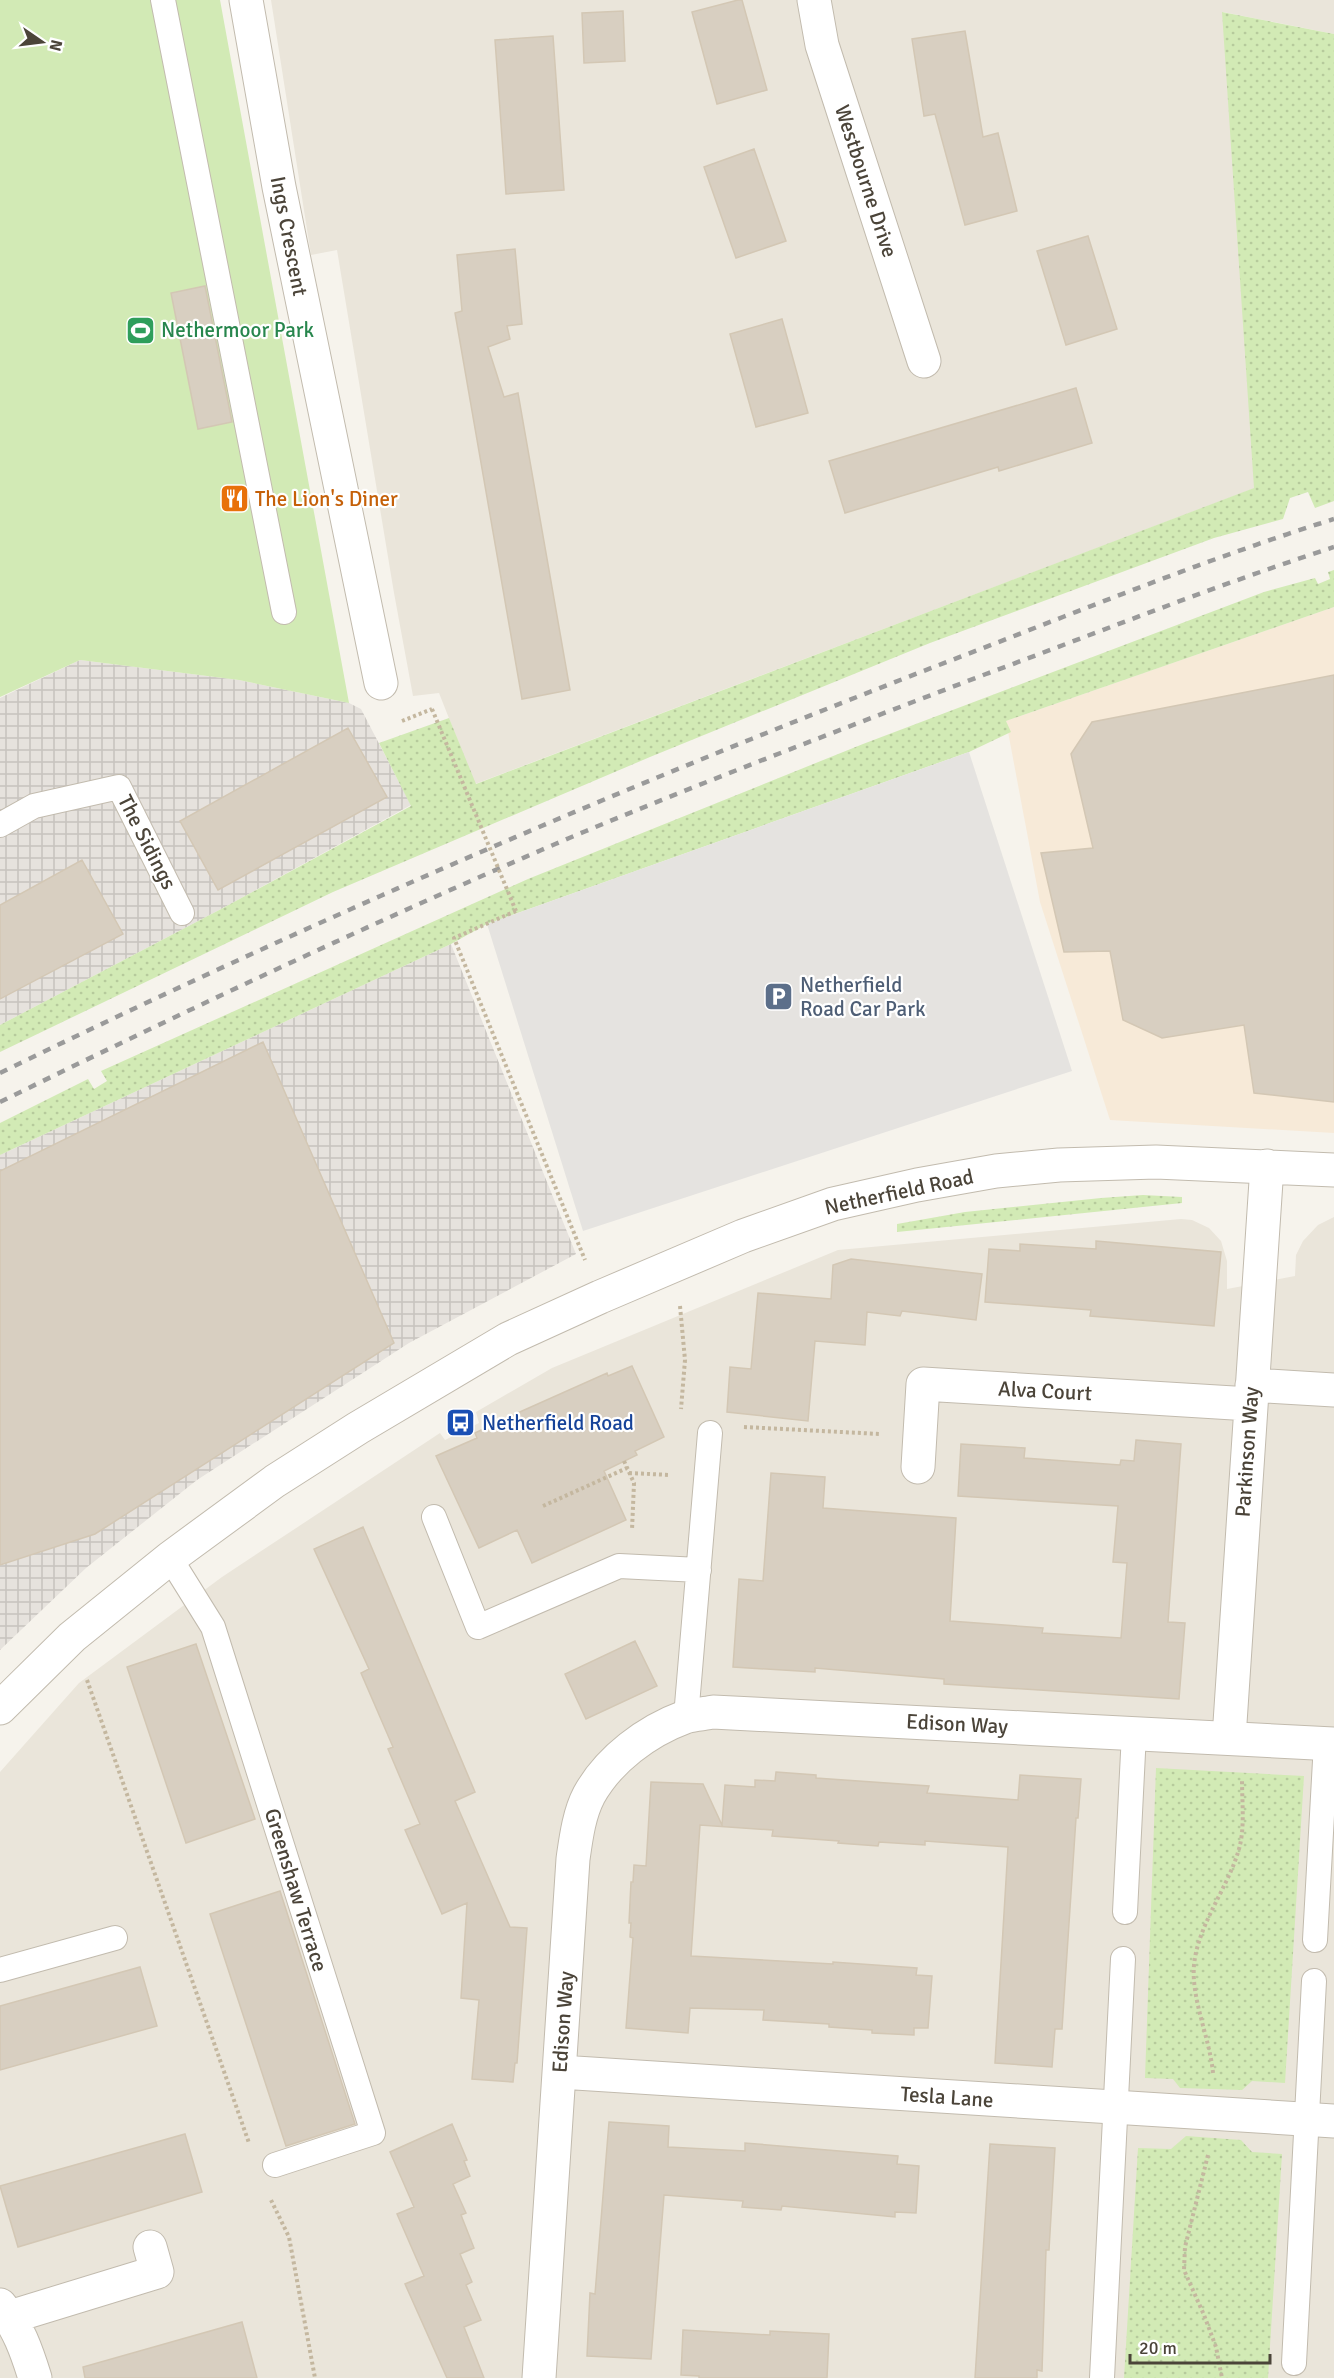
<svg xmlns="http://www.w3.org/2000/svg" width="1334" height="2378" font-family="Signika,sans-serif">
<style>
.residential{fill:#eae5da}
.commercial{fill:#f7ead8}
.industrial{fill:url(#industrial-grid)}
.grass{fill:url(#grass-dots)}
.garden{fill:#d2eab5}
.parking{fill:#e5e3e0}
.building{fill:#d8cfc1;stroke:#d3c7b4;stroke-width:1.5}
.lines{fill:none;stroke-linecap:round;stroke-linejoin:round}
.lane-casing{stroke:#c2bbae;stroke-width:26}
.street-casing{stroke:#c2bbae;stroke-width:35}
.path{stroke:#c4b79f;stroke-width:4;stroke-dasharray:3 3;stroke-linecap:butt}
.lane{stroke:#fff;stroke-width:24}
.street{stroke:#fff;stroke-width:33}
.rail{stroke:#9a9a9a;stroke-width:4.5;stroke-dasharray:8 8;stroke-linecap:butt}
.path-bridge{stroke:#c4b79f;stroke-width:4;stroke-dasharray:3 3;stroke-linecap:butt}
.labels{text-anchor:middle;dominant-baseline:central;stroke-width:4.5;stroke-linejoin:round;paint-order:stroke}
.street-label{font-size:21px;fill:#4b4439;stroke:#fff}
.leisure-label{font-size:21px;fill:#27864d;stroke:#fff;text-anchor:start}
.food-label{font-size:21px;fill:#c56008;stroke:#fff;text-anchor:start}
.service-label{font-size:21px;fill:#4e5e75;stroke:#fff;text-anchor:start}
.transit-label{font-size:21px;fill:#164399;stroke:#fff;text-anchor:start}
</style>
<defs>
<pattern id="industrial-grid" width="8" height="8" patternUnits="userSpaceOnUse" patternTransform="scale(1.5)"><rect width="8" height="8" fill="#e6e2dd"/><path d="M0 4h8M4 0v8" fill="none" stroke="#c7c3be"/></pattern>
<pattern id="grass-dots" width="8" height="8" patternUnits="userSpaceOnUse" patternTransform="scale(1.5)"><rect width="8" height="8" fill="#d2eab5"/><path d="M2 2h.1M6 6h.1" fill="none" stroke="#b6ca9c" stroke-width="1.8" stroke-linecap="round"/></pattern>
</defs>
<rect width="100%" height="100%" fill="#f6f3ec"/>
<path class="residential" d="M271 0H1334V34L1223 12 1255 488 475 784 439 693 413 696 394 593 337 250 311 255Z
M1334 1217V2378H0V1772L79 1683 222 1577 440 1433 445 1440 479 1423 476 1412 552 1368 838 1250 1181 1219 1192 1220 1209 1228 1221 1241 1227 1261V1289L1295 1276 1296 1255 1303 1241 1318 1225Z"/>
<path class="commercial" d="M1334 607V1133L1110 1120 1040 902 1006 721Z"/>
<path class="industrial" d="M80 660 239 680 349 703 361 709 411 805 223 908 0 1025V698Z
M451 944 576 1254 409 1343 197 1480 86 1568 0 1650V1155Z"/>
<path class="grass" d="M1222 12 1334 34V501L1315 508 1308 492 1290 498 1283 519 1214 538 930 643 650 757 333 892 0 1052V1025L223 908 411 806 379 743 449 718 476 784 1254 488Z
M1334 570V607L1006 721 1011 732 969 752 487 924 451 944 0 1155V1123L88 1079 94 1089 107 1081 101 1071 528 879 863 744 1264 592 1315 578 1318 584 1330 579 1328 572Z
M1143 1195 1182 1197V1203L897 1232V1224L965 1212 1101 1198Z
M1156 1768 1304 1776 1285 2083 1252 2081 1242 2090 1180 2088 1173 2079 1145 2078Z
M1186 2136 1241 2140 1252 2152 1282 2154 1268 2378H1124L1138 2148 1171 2149Z"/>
<path class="garden" d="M0 0H220L349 703 239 680 80 660 0 697Z"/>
<path class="parking" d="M969 752 1072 1071 583 1231 487 924Z"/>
<path class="building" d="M738 0H742L767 90 717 104 692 12Z
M623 11 625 61 584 63 582 13Z
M965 31 983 137 998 133 1017 211 965 225 935 114 924 116 912 39Z
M553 36 564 190 506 194 495 40Z
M754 149 786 241 736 258 704 167Z
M1088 236 1117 329 1066 345 1037 251Z
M515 249 522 324 507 326 510 339 488 347 504 397 518 393 570 690 522 699 455 313 462 311 457 255Z
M205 286 232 422 198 429 171 293Z
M782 319 808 413 756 427 730 334Z
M1076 388 1092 443 999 471 998 467 845 513 829 461Z
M1334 675V1102L1254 1093 1244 1025 1162 1038 1123 1020 1110 951 1064 952 1041 853 1093 848 1071 754 1092 722Z
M348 728 387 797 218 890 180 821Z
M82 860 123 934 0 999V905Z
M263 1042 394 1343 95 1534 0 1565V1171Z
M1096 1241 1221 1252 1214 1326 1090 1316 1091 1310 985 1302 989 1249 1020 1251V1244L1096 1249Z
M851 1259 982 1274 976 1320 902 1311 900 1316 867 1312 865 1345 815 1341 808 1421 727 1412 730 1367 751 1369 758 1293 831 1299 833 1265Z
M632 1366 664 1437 635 1451 637 1455 604 1471 626 1520 532 1563 517 1530 479 1548 436 1456 477 1438 475 1433 522 1411 607 1373 608 1376Z
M1136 1440 1181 1444 1168 1622 1185 1623 1179 1699 944 1684V1679L815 1668V1672L733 1667 739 1579 763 1581 771 1473 825 1477 823 1508 956 1518 950 1621 1043 1628 1042 1633 1121 1638 1127 1563 1113 1562 1118 1506 958 1496 961 1444 1025 1448 1024 1458 1120 1465 1121 1460 1134 1461Z
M363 1527 475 1792 455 1801 510 1927 527 1928 517 2063H515L513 2082 472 2079 479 2000 461 1998 467 1903 442 1914 405 1830 420 1824 388 1749 393 1747 361 1673 369 1669 314 1549Z
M635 1641 657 1686 586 1719 565 1674Z
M196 1644 255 1819 186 1843 127 1667Z
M776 1772 816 1775V1778L929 1786 927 1793 1018 1800 1020 1775 1081 1779 1078 1818H1076L1062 2029H1055L1052 2067 995 2063 1008 1847 925 1841V1845L879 1842 878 1846 838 1843 839 1841 772 1836 773 1830 700 1825 691 1956 833 1964V1962L917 1968 916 1975 932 1976 928 2028H914V2035L872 2033V2030L829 2027V2024L763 2020 764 2010 690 2008 688 2033 626 2028 633 1938 630 1937 631 1923H629L631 1882H633L634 1865 646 1866 651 1782 703 1784 722 1825 725 1785 755 1787V1780L775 1781Z
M280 1891 355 2124 286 2146 210 1914Z
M140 1967 157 2026 0 2070V2006Z
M609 2122 669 2126 668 2147 745 2151V2143L898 2156 897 2164 919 2166 916 2213 895 2212V2217L782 2206 781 2210 742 2207 743 2201 664 2195 651 2359 587 2356 590 2293 595 2294Z
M452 2124 467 2160 464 2161 470 2176 453 2184 466 2213 461 2215 474 2248 460 2254 472 2282 466 2285 481 2320 464 2327 484 2378H447L405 2284 424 2276 397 2214 414 2207 390 2152Z
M185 2134 202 2192 18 2247 0 2186Z
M990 2144 1055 2148 1049 2250H1046L1042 2371 1037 2370V2378H975Z
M242 2322 257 2378H85L83 2367Z
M683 2330 770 2335V2331L829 2334 827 2378H699V2376L681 2375Z"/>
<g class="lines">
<defs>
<path id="lane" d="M163 0 284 612
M0 825 34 806 119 787 182 913
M434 1517 478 1627 619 1566 699 1570
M170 1558 213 1627 373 2133 275 2165
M686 1717 710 1433
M1125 1912 1134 1733
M1315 1940 1326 1743
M0 1970 115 1938
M1294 2363 1314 1981
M1102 2378 1123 1959"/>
<path id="street" d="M246 0 279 187 381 683
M814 0 822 45 924 361
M1252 1385 1334 1390
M918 1467 923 1384 1250 1404
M0 1708 72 1637 170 1558 275 1481 358 1428 508 1339 600 1297 743 1236 833 1204 917 1185 996 1171 1059 1165 1156 1162 1334 1170
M1229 1738 1267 1166
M560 2072 1334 2121
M0 2305C18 2326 27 2352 35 2378
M10 2317 157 2272 150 2247
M539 2378 573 1859C576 1838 579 1814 589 1795 609 1759 647 1731 685 1717 694 1714 704 1714 713 1712L1334 1744"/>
</defs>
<use href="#lane" class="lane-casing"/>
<use href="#street" class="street-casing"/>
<path class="path" d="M402 721 432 709
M516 911 454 938 585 1260
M680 1306 685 1360 681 1409
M744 1427 880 1434
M624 1461 634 1483 632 1530
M629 1473 670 1475
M543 1506 627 1468
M87 1680 249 2143
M1213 2073C1210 2039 1191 1999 1194 1965 1198 1924 1228 1888 1239 1849 1245 1828 1242 1802 1242 1780
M1208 2155 1185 2247 1184 2270 1204 2315 1216 2347 1222 2378
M271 2200 289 2237 315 2378"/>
<use href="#lane" class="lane"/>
<use href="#street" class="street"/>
<path class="rail" d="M0 1073C307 923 620 788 939 665 1070 615 1200 561 1334 519
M0 1102C189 1009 380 919 574 836 710 779 848 727 986 674 1102 631 1217 585 1334 547"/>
<path class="path-bridge" d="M432 709 516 911"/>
</g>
<defs>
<symbol id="stadium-square" viewBox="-11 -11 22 22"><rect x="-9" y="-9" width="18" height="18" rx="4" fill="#2e9e5b" stroke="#fff"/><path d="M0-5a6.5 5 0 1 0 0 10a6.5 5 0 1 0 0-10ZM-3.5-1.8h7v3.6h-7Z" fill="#fff"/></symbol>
<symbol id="restaurant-square" viewBox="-11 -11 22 22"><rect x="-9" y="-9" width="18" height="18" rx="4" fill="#e8710a" stroke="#fff"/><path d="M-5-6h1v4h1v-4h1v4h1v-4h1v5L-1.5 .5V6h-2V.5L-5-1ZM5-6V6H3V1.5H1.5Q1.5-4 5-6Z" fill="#fff"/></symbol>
<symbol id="parking-square" viewBox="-11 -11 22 22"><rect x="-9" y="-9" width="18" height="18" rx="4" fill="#5c6f8a" stroke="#fff"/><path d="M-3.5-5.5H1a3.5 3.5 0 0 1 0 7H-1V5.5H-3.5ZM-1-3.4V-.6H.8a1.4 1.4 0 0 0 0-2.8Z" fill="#fff"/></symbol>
<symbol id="bus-square" viewBox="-11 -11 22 22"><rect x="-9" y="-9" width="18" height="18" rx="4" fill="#1a4fb4" stroke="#fff"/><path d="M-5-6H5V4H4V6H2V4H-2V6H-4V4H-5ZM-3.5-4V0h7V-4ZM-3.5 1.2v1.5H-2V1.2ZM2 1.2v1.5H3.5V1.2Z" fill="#fff"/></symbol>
</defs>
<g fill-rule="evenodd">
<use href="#stadium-square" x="124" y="314" width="33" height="33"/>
<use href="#restaurant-square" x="218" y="482" width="33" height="33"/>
<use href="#parking-square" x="762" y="980" width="33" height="33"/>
<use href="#bus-square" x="444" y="1406" width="33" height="33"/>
</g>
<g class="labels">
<g class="street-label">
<text transform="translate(866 181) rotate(72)">Westbourne Drive</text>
<text transform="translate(289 236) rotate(79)">Ings Crescent</text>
<text transform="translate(147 842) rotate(63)">The Sidings</text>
<text transform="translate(899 1192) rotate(-12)">Netherfield Road</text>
<text transform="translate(1045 1391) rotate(3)">Alva Court</text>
<text transform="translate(1247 1452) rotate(-86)">Parkinson Way</text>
<text transform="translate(957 1724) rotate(3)">Edison Way</text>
<text transform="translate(296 1890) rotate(73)">Greenshaw Terrace</text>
<text transform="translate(563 2022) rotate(-86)">Edison Way</text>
<text transform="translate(947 2097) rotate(4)">Tesla Lane</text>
</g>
<g class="leisure-label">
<text x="161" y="330">Nethermoor Park</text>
</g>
<g class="food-label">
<text x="255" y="499">The Lion's Diner</text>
</g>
<g class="service-label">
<text x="800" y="985">Netherfield<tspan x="800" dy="24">Road Car Park</tspan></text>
</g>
<g class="transit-label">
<text x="482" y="1423">Netherfield Road</text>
</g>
</g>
<g transform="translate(42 42) rotate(104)" stroke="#ffffff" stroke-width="4.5" paint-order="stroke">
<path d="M0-4.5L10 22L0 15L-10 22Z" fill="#4b4439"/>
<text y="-9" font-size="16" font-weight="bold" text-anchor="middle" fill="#4b4439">N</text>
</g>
<path d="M1130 2354v9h140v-9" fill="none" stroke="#4b4439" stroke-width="3"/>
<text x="1139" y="2354" font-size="18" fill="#4b4439" stroke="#ffffff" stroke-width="4.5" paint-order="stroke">20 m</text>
</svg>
